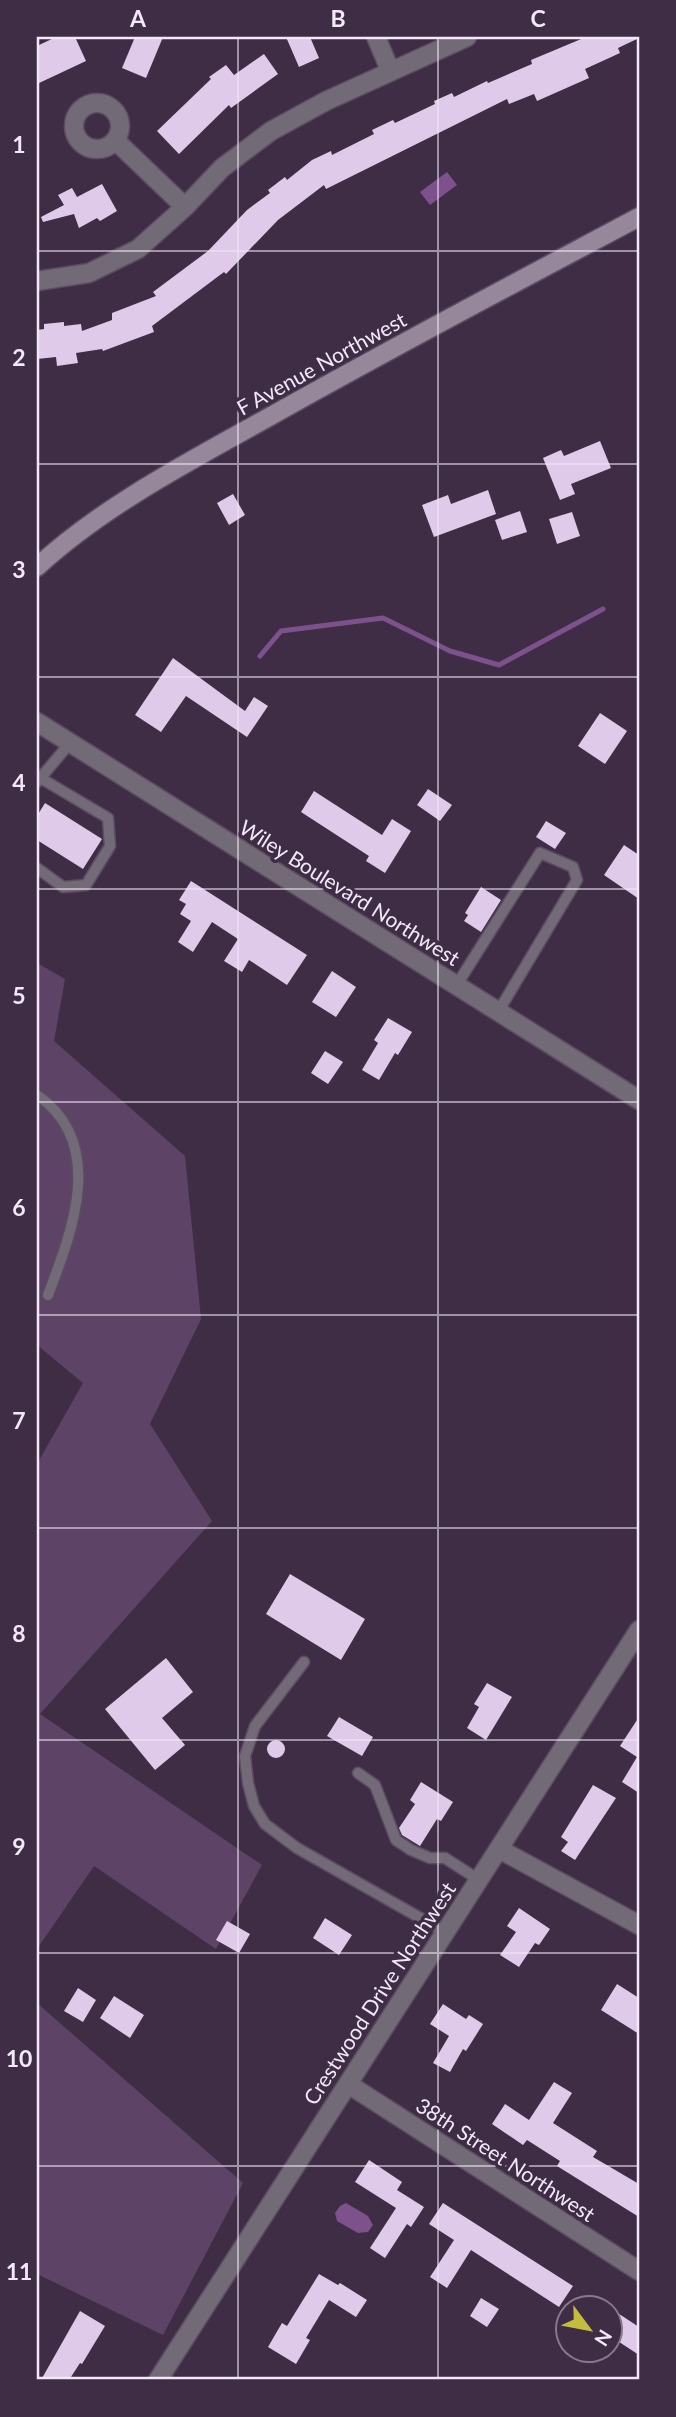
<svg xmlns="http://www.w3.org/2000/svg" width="676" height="2417" font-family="Lato,sans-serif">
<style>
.green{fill:#5d4466}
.water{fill:#7c518c}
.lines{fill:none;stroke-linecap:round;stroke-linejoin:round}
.stream{stroke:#7c518c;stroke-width:5}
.building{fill:#e0cae9}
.service-casing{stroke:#5c4b62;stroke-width:13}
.minor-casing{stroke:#5c4b62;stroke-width:21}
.tertiary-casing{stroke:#5c4b62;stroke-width:21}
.secondary-casing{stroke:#5c4b62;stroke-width:21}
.service{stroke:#736a77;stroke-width:10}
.minor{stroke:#736a77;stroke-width:18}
.tertiary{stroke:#736a77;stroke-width:18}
.secondary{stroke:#96879b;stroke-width:18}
.grid{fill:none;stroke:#f3e8f8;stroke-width:2;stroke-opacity:0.55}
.labels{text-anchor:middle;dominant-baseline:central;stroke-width:7;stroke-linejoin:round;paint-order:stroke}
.street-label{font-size:21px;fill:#f3e8f8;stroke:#3f2d46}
.neatline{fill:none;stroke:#f3e8f8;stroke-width:2.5}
.grid-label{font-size:23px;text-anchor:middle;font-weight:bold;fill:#f3e8f8}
</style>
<rect width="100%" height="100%" fill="#3f2d46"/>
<path class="green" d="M37 963 65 979 54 1041 185 1156 201 1319 150 1424 212 1521 40 1714 262 1865 216 1949 94 1866 37 1949V1464L83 1383 37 1345Z
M37 2003 243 2183 163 2335 37 2274Z"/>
<path class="water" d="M447 172 457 185 430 205 420 192Z
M346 2203 368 2216 373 2225 368 2232 358 2233 337 2221 335 2213 340 2206Z"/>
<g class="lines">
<path class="stream" d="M260 656 281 631 383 618 450 651 499 665 603 609"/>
</g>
<path class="building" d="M56 37H75L86 61 37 84V46Z
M135 37H163L146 78 122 68Z
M286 37H310L319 58 299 67Z
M586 37 639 38 618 48 620 53 585 69 589 78 537 101 534 94 509 104 507 99 326 189 324 185 278 220 226 274 224 272 152 326 154 332 103 351 102 349 76 353 78 363 57 366 56 357 37 359V330L44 329V324L64 322V326L81 324 82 331 112 320V313L156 296 153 292 208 251 247 210 270 193 268 190 285 177 287 180 312 160 331 151 332 155 374 134 372 130 393 120 395 123 435 104 434 101 452 93 454 97 487 81 488 83 532 64 531 60Z
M264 54 278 74 231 108 229 105 179 154 157 131 211 79 209 77 226 65 234 75Z
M102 184 117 211 100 221 97 218 79 228 74 214 43 222 41 217 64 205 58 195 72 188 77 197Z
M600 441 611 468 571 484 575 494 560 500 543 458 561 450 564 456Z
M488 490 496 514 434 537 422 505 448 495 451 504Z
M233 494 245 515 229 525 217 503Z
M520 511 527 532 502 540 495 520Z
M572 512 580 536 557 544 549 519Z
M173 658 245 711 254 697 268 706 247 737 186 696 161 732 135 715Z
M600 713 627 731 605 764 578 746Z
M428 789 452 805 440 821 417 805Z
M314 791 382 835 392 819 411 831 385 873 366 861 369 856 301 812Z
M45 803 102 839 83 869 37 840V816Z
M546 821 566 833 555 849 536 837Z
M624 845 639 855V899L604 875Z
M191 881 307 955 287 985 249 960 242 972 224 961 238 939 212 922 193 952 178 942 191 921 180 914 186 904 179 900Z
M481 887 501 900 481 932 464 921 468 915 465 913Z
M332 971 356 987 336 1017 312 1002Z
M388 1018 412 1032 398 1055 395 1053 379 1080 362 1070 378 1043 374 1040Z
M325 1051 343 1062 328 1084 311 1073Z
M290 1574 365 1619 341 1660 266 1614Z
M166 1658 193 1692 162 1718 185 1745 155 1770 105 1709Z
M487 1683 512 1697 486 1740 467 1728 479 1707 474 1704Z
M339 1717 373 1737 362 1756 327 1736Z
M639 1717V1793L622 1782 637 1757 620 1746Z
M267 1749a9 9 0 1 1 18 0a9 9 0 1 1-18 0Z
M421 1782 453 1802 441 1821 437 1819 420 1846 402 1835 399 1828 415 1804 410 1800Z
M593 1785 616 1798 575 1860 561 1851 568 1842 561 1837Z
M519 1908 550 1929 539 1945 535 1943 519 1967 500 1955 516 1932 507 1926Z
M325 1918 352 1935 339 1955 313 1938Z
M227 1921 250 1934 239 1953 216 1940Z
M617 1984 639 1998V2034L601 2010Z
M78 1988 96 2000 83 2022 64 2011Z
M114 1996 144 2015 130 2038 100 2018Z
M443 2004 466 2019 469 2015 483 2024 466 2051 463 2049 450 2072 433 2063 449 2036 430 2024Z
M554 2082 572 2093 553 2123 597 2151 593 2157 639 2184V2217L557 2166 560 2161 527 2140 523 2145 492 2124 505 2104 529 2120Z
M369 2160 402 2182 397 2190 424 2207 411 2227 407 2224 385 2258 370 2248 396 2208 355 2182Z
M443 2203 573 2286 559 2307 471 2250 447 2288 430 2277 454 2240 429 2224Z
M319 2274 338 2285 340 2283 367 2300 356 2317 329 2300 306 2338 310 2340 296 2364 268 2347 282 2323 287 2326Z
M481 2298 499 2309 487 2327 470 2316Z
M610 2308 639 2327V2355L610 2336Z
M80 2311 105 2326 82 2364 80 2363 69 2380H41Z"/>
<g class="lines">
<defs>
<path id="service" d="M37 776 108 818 110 846 86 885 63 887 37 868
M37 782 70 743
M456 986 540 853 573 867 577 880 498 1012
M37 1095C107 1143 72 1232 48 1295
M304 1662 255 1726 245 1756 248 1783 254 1806 265 1824 297 1848 445 1932
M358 1773 375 1785 396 1840 411 1850 430 1858H445L479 1880"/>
<path id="minor" d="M376 37 390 70
M74 126a23 23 0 1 1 46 0a23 23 0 1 1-46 0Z
M115 140 185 207
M37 281 89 273 138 249 185 207 222 168 271 131 326 101 467 37
M499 1849 639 1925
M348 2084 639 2271
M158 2380 639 1630"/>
<path id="tertiary" d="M37 722 639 1100"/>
<path id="secondary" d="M37 567C103 506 190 461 269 417 391 348 515 283 639 217"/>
</defs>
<use href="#service" class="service-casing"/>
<use href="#minor" class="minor-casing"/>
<use href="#tertiary" class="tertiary-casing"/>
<use href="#secondary" class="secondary-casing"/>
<use href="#service" class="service"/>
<use href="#minor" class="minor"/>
<use href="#tertiary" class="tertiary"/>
<use href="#secondary" class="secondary"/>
</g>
<path class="grid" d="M238 37V2380M438 37V2380M37 251H639M37 464H639M37 677H639M37 889H639M37 1102H639M37 1315H639M37 1528H639M37 1740H639M37 1953H639M37 2166H639"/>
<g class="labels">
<g class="street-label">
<text transform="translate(321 363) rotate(-29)">F Avenue Northwest</text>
<text transform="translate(350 892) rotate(32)">Wiley Boulevard Northwest</text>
<text transform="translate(379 1993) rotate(-57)">Crestwood Drive Northwest</text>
<text transform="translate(506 2159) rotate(33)">38th Street Northwest</text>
</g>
</g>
<rect width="676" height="2417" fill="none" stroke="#3f2d46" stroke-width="77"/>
<g transform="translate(589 2329) rotate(122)"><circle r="33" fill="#3f2d46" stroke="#87788d" stroke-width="2"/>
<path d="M0-5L12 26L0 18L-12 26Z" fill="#c3bd3e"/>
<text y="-10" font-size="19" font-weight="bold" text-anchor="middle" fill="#f3e8f8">N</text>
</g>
<rect x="38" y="38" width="600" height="2340" class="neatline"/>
<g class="grid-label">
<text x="138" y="27">A</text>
<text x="338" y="27">B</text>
<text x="538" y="27">C</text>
<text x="19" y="153">1</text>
<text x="19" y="366">2</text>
<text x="19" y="578">3</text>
<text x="19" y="791">4</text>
<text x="19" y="1004">5</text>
<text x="19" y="1216">6</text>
<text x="19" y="1429">7</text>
<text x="19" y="1642">8</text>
<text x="19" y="1855">9</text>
<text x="19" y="2067">10</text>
<text x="19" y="2280">11</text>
</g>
</svg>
